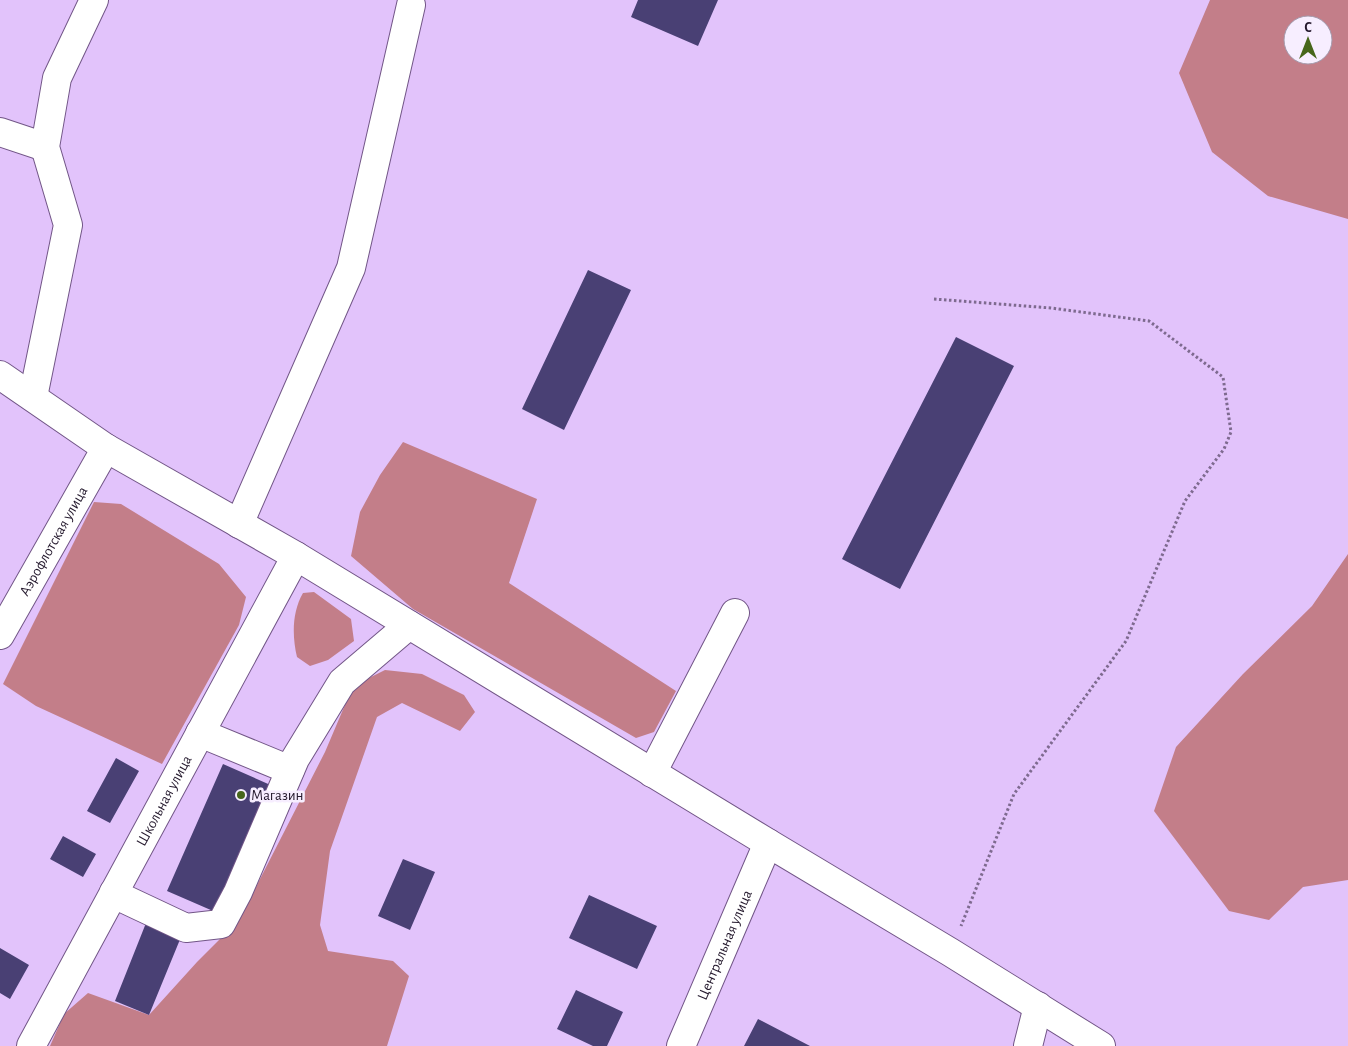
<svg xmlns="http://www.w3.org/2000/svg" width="1348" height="1046" font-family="'Alegreya Sans',sans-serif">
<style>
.forest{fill:#c37e89;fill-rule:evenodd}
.building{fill:#494074}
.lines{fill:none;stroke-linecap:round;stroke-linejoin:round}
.minor-casing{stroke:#725687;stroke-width:30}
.path{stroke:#7e6a8f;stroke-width:3;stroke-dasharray:2.5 2.5;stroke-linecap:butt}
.minor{stroke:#fff;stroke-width:28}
.poi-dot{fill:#47661b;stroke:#f7eeff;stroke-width:2}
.labels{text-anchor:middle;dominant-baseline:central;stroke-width:5;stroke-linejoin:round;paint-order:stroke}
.street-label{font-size:15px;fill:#24192d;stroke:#f7eeff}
.poi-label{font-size:15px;fill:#24192d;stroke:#f7eeff;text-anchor:start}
</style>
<rect width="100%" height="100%" fill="#e2c3fb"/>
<path class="forest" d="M1210 0H1348V219L1268 196 1212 152 1179 73ZM1293 25H1323V55H1293Z
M403 442 537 499 509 583 676 691 654 732 636 738 413 609 351 556 360 512 380 475Z
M94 502 121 504 219 564 246 597 239 625 162 764 36 706 3 684Z
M1348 554V880L1303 887 1269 920 1229 911 1154 811 1176 747 1243 674 1312 606Z
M314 592 351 619 354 641 328 660 310 666 297 657C292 636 292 612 303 593Z
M385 670 422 674 464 695 475 712 460 731 402 703 377 717 330 851 320 925 328 951 393 961 409 976 387 1046H50L64 1014 88 993 149 1015 197 962 239 920 325 752 353 686Z"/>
<path class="building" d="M638 0H718L698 46 631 17Z
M588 270 631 290 564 430 522 409Z
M956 337 1014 366 900 589 842 559Z
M116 758 139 771 110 823 87 811Z
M223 764 275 787 220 914 167 891Z
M63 836 96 854 83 877 50 859Z
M403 859 435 872 410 930 378 916Z
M589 895 657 926 637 969 569 938Z
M146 923 181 937 149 1015 115 1001Z
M0 948 29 965 10 999 0 993Z
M576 990 623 1012 607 1046H593L557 1029Z
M758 1019 810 1046H744Z"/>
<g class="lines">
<defs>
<g id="minor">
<path d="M0 132 45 147"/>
<path d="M0 375 106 448 296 556 768 843 950 952 1101 1046"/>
<path d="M33 397 68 225 45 147 57 78 94 0"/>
<path d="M239 524 351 268 411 5"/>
<path id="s1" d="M0 635 106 448"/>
<path d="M200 733 290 770"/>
<path d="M652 773 735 613"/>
<path d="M114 892 118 896 186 928 221 924 238 892 295 759 342 682 409 625"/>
<path id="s2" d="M31 1046 296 556"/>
<path id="s3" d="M681 1046 768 843"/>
<path d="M1028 1046 1038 1006"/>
</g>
</defs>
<use href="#minor" class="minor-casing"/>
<path class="path" d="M934 299 1051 308 1149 321 1223 377 1231 432 1224 449 1185 501 1126 641 1014 794 961 926"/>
<use href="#minor" class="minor"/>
</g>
<circle class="poi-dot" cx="241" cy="795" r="5"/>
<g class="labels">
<g class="street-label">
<text stroke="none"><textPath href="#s1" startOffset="108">Аэрофлотская улица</textPath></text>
<text stroke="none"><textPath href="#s2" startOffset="279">Школьная улица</textPath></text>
<text stroke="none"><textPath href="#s3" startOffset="110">Центральная улица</textPath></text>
</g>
<g class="poi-label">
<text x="251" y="795">Магазин</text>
</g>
</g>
<g transform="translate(1308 40)"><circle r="24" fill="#f7eeff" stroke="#a399ab"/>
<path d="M0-4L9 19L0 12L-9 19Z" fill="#47661b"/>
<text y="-8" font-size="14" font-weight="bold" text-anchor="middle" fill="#24192d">С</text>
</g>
</svg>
